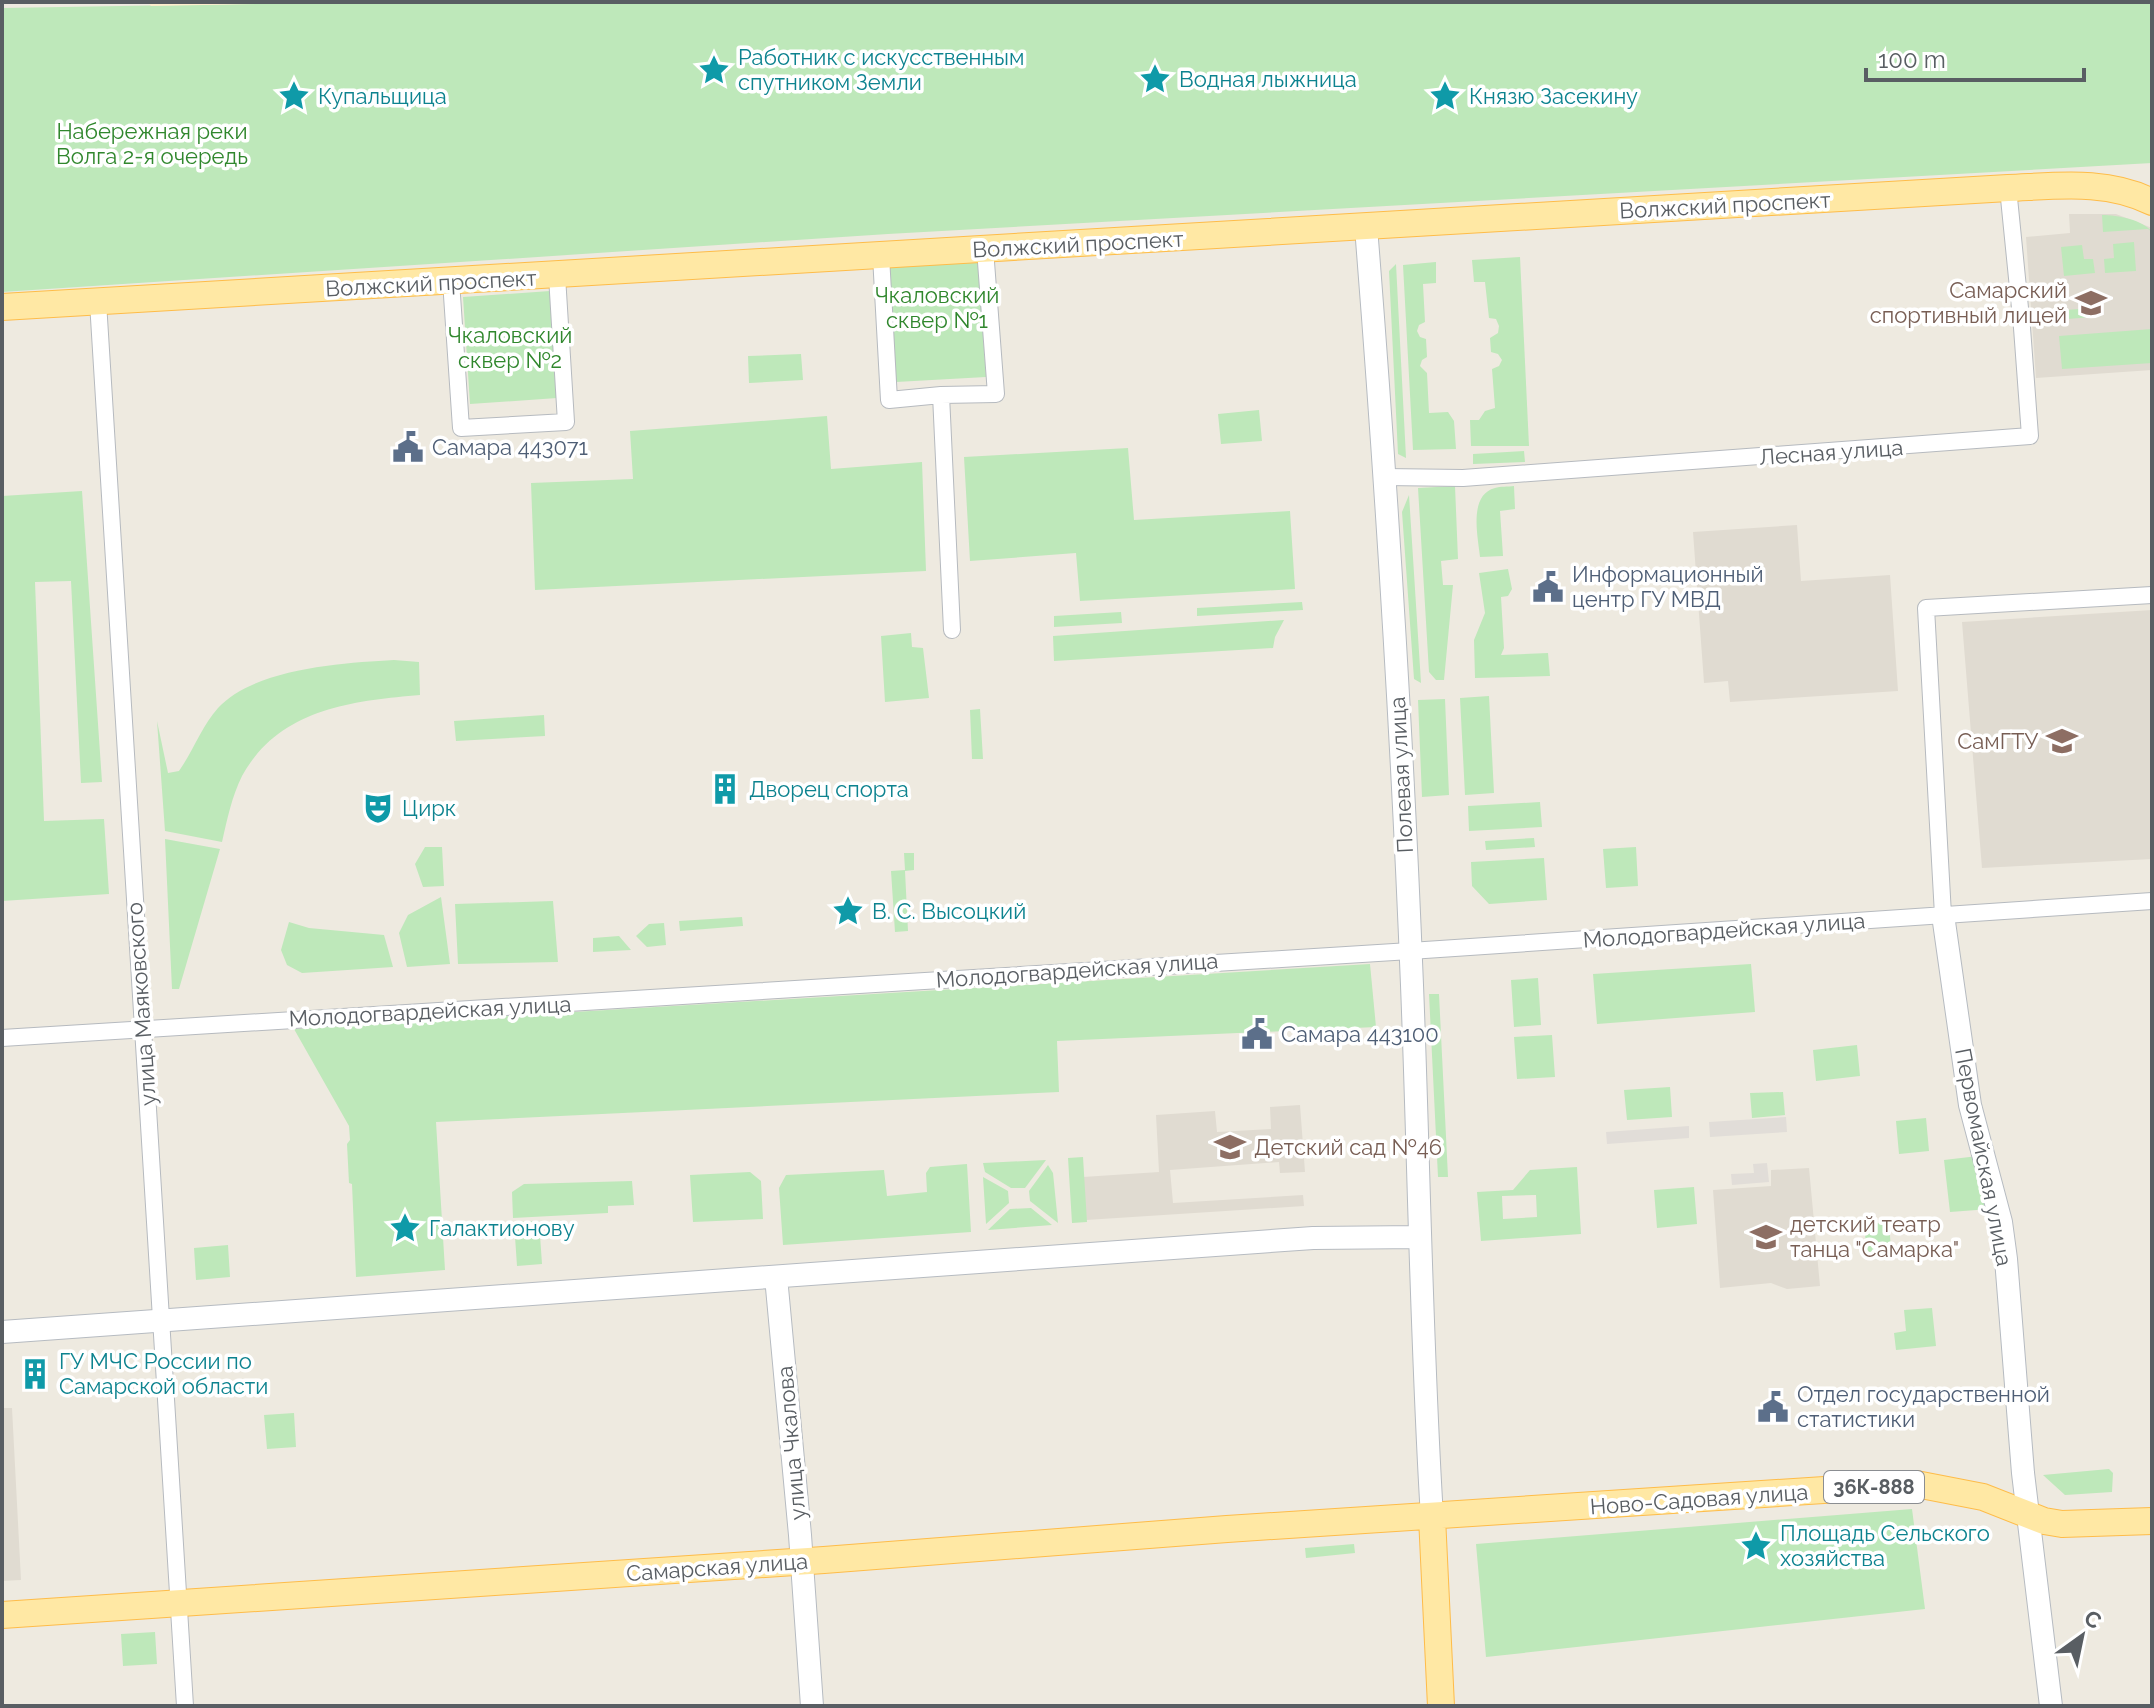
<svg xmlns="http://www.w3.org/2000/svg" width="2154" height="1708" font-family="Raleway,sans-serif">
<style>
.industrial{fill:#e1ddd8}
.education{fill:#e0dbd1}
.green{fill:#bee8ba;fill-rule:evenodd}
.sand{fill:#fdedcc}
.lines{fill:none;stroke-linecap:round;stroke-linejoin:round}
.street-casing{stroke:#b6babf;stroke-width:18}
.secondary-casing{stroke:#b6bbc1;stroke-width:24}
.primary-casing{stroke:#febc49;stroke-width:28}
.street{stroke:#fff;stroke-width:16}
.secondary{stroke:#fff;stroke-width:22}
.primary{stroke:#ffe8a4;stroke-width:26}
.labels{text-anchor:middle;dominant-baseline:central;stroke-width:7;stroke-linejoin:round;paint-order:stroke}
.shield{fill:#fff;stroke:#8b8e92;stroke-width:2}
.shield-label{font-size:20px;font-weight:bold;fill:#595e63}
.culture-label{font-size:22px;fill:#0d838f;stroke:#fff;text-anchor:start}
.park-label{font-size:22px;fill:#30872d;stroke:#fff}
.street-label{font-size:22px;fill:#595e63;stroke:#fff}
.education-label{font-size:22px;fill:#785e54;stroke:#fff;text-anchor:end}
.service-label{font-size:22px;fill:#4e5e75;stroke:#fff;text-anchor:start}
</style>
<rect width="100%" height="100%" fill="#eeeae0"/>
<path class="industrial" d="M1786 1117 1787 1132 1710 1137 1709 1122Z
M1689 1126V1138L1607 1144 1606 1132Z
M1767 1163 1769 1182 1732 1185 1731 1174 1754 1173 1753 1164Z"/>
<path class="education" d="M2069 214H2116L2152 228V370L2036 378 2026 237 2070 233Z
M1797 525 1801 581 1890 575 1898 691 1730 702 1728 681 1704 683 1693 532Z
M2152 610V859L1982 868 1962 622Z
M1300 1105 1305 1172 1280 1173 1279 1162 1170 1170 1173 1203 1303 1195 1304 1206 1086 1220 1083 1177 1159 1172 1156 1115 1215 1111 1217 1132 1271 1129 1270 1107Z
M1809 1168 1820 1286 1787 1289 1771 1283 1720 1288 1713 1190 1771 1186V1170Z
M2 1408H12L21 1580 2 1581Z"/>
<path class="green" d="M363 2H2152V163L888 234 2 292V8Z
M2102 215C2118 215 2143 220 2152 232L2148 229 2103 232Z
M2134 242 2136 271 2105 273 2104 259 2114 258 2113 244Z
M2082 245 2084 259H2093L2095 273 2064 276 2061 247Z
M1520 257 1529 446H1471L1470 420H1479L1485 411 1495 408 1492 369 1499 366 1502 360 1498 354 1491 352 1490 338 1498 333 1499 326 1496 319 1489 318 1485 282H1474L1472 260Z
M978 259 986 377 896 382 889 265Z
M1436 262V283L1423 284 1425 322 1419 325 1417 331 1420 337 1426 339 1427 357 1422 360 1420 366 1427 373 1429 413 1448 412 1454 421 1456 449 1413 450 1403 265Z
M1396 264 1406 458 1398 454 1389 271Z
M550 291 557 398 470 404 463 297Z
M2091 308 2092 317 2043 321 2042 312Z
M2152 329V363L2062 369 2059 336Z
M801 354 803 380 749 383 748 356Z
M1259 410 1262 441 1221 444 1218 414Z
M827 416 831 469 922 462 926 571 535 590 531 483 633 479 630 431Z
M1128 448 1134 520 1290 511 1295 589 1080 601 1076 553 970 561 964 457Z
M1524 451 1525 462 1473 464V454Z
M1455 486 1458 559 1441 561 1443 585H1453L1444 680H1436L1429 672 1418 488Z
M1514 486 1515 509 1500 511 1503 556 1480 557C1478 537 1468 495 1495 488 1500 486 1508 487 1514 486Z
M82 491 102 782 81 783 71 581 35 582 44 821 104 819 109 894 2 901V496Z
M1409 495 1421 683 1414 679 1402 512Z
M1508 569 1512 589 1508 596 1501 597 1504 648 1501 655 1548 653 1550 676 1475 678 1474 640 1485 613 1479 573Z
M1302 602 1303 610 1197 616V608Z
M1121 612 1122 623 1054 627V616Z
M1284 620 1275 637 1273 648 1054 661 1053 636Z
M911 633 912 647 923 648 929 698 885 702 881 636Z
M394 660 419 662 420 695C351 701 279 709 242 776 232 796 227 820 222 842L165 831 157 721 168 773 179 771C193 751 202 726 218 708 255 668 343 663 394 660Z
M1489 696 1494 793 1465 795 1460 698Z
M1445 699 1449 795 1422 797 1418 700Z
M980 709 983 759H972L970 710Z
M544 715 545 736 456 741 454 721Z
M1540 802 1542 827 1469 831 1468 806Z
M1534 838 1535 847 1486 850 1485 841Z
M165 839 220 849 179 989H172Z
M425 847H442L444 886 423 887 415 864Z
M1636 847 1638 886 1606 888 1603 849Z
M904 853H914V870L905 871 908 931 895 932 891 871 905 870Z
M1544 858 1547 900 1489 904 1472 886 1471 862Z
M441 897 450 964 407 967 399 933 408 915Z
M553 901 558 962 458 964 455 904Z
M742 917 743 926 680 931 679 921Z
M289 922 309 928 384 935 393 967 302 973 287 965 281 950Z
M664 923 666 945 647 947 636 936 649 924Z
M619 936 631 950 593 952V938Z
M1370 964 1376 1027 1057 1041 1059 1092 436 1122 445 1270 356 1277 352 1184 349 1183 347 1144 350 1140 349 1126 294 1029Z
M1751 964 1755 1012 1597 1024 1593 974Z
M1538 978 1541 1025 1514 1027 1511 980Z
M1429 994H1439L1448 1177H1438Z
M1552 1035 1555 1077 1517 1079 1514 1037Z
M1857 1045 1860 1076 1816 1081 1813 1050Z
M1670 1087 1672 1117 1627 1120 1624 1090Z
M1783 1092 1785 1115 1752 1118 1750 1093Z
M1926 1118 1929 1151 1899 1154 1896 1121Z
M1978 1156 1990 1209 1950 1212 1944 1160Z
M1083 1157 1087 1222 1072 1223 1068 1158Z
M1046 1160 1025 1188H1011L985 1172 983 1163Z
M967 1164 971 1232 783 1245 779 1188 786 1175 884 1170 887 1196 927 1192 926 1173 930 1167Z
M1048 1165 1053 1173 1058 1223 1030 1201 1029 1191Z
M1577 1167 1581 1234 1481 1241 1477 1192 1513 1190 1530 1170ZM1536 1195 1537 1217 1503 1219 1502 1196Z
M750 1172 761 1181 763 1219 693 1222 690 1175Z
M983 1177 1008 1191 1009 1203 986 1224Z
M632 1181 634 1205 608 1206V1213L513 1218 512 1192 524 1184Z
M1694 1187 1697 1224 1657 1228 1654 1190Z
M1031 1208 1052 1225 988 1230 1010 1209Z
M539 1221 542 1264 517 1266 514 1222Z
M1889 1222 1891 1250 1867 1253 1864 1225Z
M228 1245 230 1277 196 1280 194 1248Z
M1932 1308 1936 1346 1896 1350 1894 1333 1906 1331 1904 1310Z
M294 1413 296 1447 267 1449 264 1415Z
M2109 1469 2113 1473 2112 1492 2065 1495 2043 1475Z
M1912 1509 1925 1609 1486 1657 1476 1544Z
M1354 1544 1355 1553 1306 1558 1305 1548Z
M155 1632 157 1664 123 1666 121 1634Z"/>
<path class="sand" d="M147 2H363L151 6Z"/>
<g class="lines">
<defs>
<path id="street" d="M881 256 889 400 941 395 952 630
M451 281 461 428 566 422 557 276
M98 302 185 1706
M941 395 996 394 985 249
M1384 477 1463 478 2030 436 2022 328 2008 188
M1943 915 1926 608 2152 595
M2 1038 1410 951 2152 901"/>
<path id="secondary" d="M1366 227C1386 479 1402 732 1412 985 1419 1162 1421 1339 1432 1517
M1943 915 1970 1105 2001 1222 2006 1259 2023 1473 2051 1706
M776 1277 800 1535 812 1706
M2 1332 1313 1238 1419 1237"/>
<path id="primary" d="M2 307 2008 188C2056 186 2107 179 2152 202
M1432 1517 1441 1706
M2 1615 824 1560 1227 1529 1916 1484 1983 1497 2044 1521 2062 1524 2152 1521"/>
</defs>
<use href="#street" class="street-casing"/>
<use href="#secondary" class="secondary-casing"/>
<use href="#primary" class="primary-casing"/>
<use href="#street" class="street"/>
<use href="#secondary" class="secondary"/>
<use href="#primary" class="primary"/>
</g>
<defs>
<symbol id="sight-bare" viewBox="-9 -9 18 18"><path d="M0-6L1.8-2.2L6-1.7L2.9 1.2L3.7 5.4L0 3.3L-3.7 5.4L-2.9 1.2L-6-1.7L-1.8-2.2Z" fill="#0f9aa8" stroke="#fff" stroke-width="2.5" paint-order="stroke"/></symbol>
<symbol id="school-bare" viewBox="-9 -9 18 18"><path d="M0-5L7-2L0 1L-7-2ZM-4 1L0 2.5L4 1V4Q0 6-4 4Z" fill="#8d6e63" stroke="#fff" stroke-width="2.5" paint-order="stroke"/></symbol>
<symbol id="civic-bare" viewBox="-9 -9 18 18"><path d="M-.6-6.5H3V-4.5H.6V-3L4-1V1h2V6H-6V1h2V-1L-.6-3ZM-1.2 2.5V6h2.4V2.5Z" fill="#5c6f8a" stroke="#fff" stroke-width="2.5" paint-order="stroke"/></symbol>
<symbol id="university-bare" viewBox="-9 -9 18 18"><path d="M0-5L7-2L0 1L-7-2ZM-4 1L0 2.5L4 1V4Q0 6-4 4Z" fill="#8d6e63" stroke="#fff" stroke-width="2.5" paint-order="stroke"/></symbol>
<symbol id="building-bare" viewBox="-9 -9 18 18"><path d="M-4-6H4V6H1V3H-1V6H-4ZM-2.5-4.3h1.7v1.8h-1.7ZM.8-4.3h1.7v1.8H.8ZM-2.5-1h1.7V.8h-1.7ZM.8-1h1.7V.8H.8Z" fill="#0f9aa8" stroke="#fff" stroke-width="2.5" paint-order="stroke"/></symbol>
<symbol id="theatre-bare" viewBox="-9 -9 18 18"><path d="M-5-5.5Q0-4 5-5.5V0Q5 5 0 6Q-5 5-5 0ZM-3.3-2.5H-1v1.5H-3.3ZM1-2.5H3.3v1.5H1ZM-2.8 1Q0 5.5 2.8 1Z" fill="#0f9aa8" stroke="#fff" stroke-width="2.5" paint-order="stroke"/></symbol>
</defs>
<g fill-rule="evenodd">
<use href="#sight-bare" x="692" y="48" width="44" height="44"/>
<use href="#sight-bare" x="1133" y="57" width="44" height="44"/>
<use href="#sight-bare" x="272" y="74" width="44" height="44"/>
<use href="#sight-bare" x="1423" y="74" width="44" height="44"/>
<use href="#school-bare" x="2069" y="281" width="44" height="44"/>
<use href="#civic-bare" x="386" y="425" width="44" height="44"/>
<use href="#civic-bare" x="1526" y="565" width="44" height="44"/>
<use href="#university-bare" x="2040" y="719" width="44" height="44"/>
<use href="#building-bare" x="703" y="767" width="44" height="44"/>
<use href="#theatre-bare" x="356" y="786" width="44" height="44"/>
<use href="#sight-bare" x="826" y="889" width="44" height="44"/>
<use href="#civic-bare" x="1235" y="1012" width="44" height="44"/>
<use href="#school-bare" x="1208" y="1125" width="44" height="44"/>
<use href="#sight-bare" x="383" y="1206" width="44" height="44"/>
<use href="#school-bare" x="1744" y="1215" width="44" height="44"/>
<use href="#building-bare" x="13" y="1352" width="44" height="44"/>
<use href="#civic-bare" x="1751" y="1385" width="44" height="44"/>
<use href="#sight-bare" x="1734" y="1524" width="44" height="44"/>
</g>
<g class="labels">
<rect class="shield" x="1824" y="1471" width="100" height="32" rx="6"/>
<g class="shield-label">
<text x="1874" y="1487">36К-888</text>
</g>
<g class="culture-label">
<text x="738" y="57">Работник с искусственным<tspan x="738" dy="25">спутником Земли</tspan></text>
<text x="1179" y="79">Водная лыжница</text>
<text x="318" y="96">Купальщица</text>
<text x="1469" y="96">Князю Засекину</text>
<text x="749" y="789">Дворец спорта</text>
<text x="402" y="808">Цирк</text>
<text x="872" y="911">В. С. Высоцкий</text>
<text x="429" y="1228">Галактионову</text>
<text x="59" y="1361">ГУ МЧС России по<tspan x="59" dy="25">Самарской области</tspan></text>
<text x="1780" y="1533">Площадь Сельского<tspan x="1780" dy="25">хозяйства</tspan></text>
</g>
<g class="park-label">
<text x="152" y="131">Набережная реки<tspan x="152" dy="25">Волга 2-я очередь</tspan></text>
<text x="937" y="295">Чкаловский<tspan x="937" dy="25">сквер №1</tspan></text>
<text x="510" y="335">Чкаловский<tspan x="510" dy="25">сквер №2</tspan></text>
</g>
<g class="street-label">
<text transform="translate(1725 205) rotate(-3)">Волжский проспект</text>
<text transform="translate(1078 244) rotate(-3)">Волжский проспект</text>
<text transform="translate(431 283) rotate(-3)">Волжский проспект</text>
<text transform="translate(1831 452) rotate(-4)">Лесная улица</text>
<text transform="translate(1401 775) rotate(-93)">Полевая улица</text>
<text transform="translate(1724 930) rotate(-4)">Молодогвардейская улица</text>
<text transform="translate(1077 970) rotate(-4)">Молодогвардейская улица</text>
<text transform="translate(141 1004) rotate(-94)">улица Маяковского</text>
<text transform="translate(430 1011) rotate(-3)">Молодогвардейская улица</text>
<text transform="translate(1984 1157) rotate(79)">Первомайская улица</text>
<text transform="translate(791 1443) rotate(-95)">улица Чкалова</text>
<text transform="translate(1699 1499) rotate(-4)">Ново-Садовая улица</text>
<text transform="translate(717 1567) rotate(-4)">Самарская улица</text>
</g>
<g class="education-label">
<text x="2067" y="290">Самарский<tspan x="2067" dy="25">спортивный лицей</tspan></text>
<text x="2038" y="741">СамГТУ</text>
<text x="1254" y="1147" text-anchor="start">Детский сад №46</text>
<text x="1790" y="1224" text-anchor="start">детский театр<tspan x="1790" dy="25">танца "Самарка"</tspan></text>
</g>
<g class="service-label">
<text x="432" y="447">Самара 443071</text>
<text x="1572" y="574">Информационный<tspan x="1572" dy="25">центр ГУ МВД</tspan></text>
<text x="1281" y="1034">Самара 443100</text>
<text x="1797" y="1394">Отдел государственной<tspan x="1797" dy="25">статистики</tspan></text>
</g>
</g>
<rect width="2154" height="1708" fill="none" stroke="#595e63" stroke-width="8"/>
<g transform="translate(2082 1636) rotate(33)" stroke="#ffffff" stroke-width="6" paint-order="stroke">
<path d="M0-6L14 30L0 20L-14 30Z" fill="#595e63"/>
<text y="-12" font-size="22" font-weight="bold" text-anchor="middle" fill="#595e63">С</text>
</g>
<path d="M1866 68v12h218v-12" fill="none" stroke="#595e63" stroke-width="4"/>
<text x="1878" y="68" font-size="24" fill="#595e63" stroke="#ffffff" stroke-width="6" paint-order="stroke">100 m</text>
</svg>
